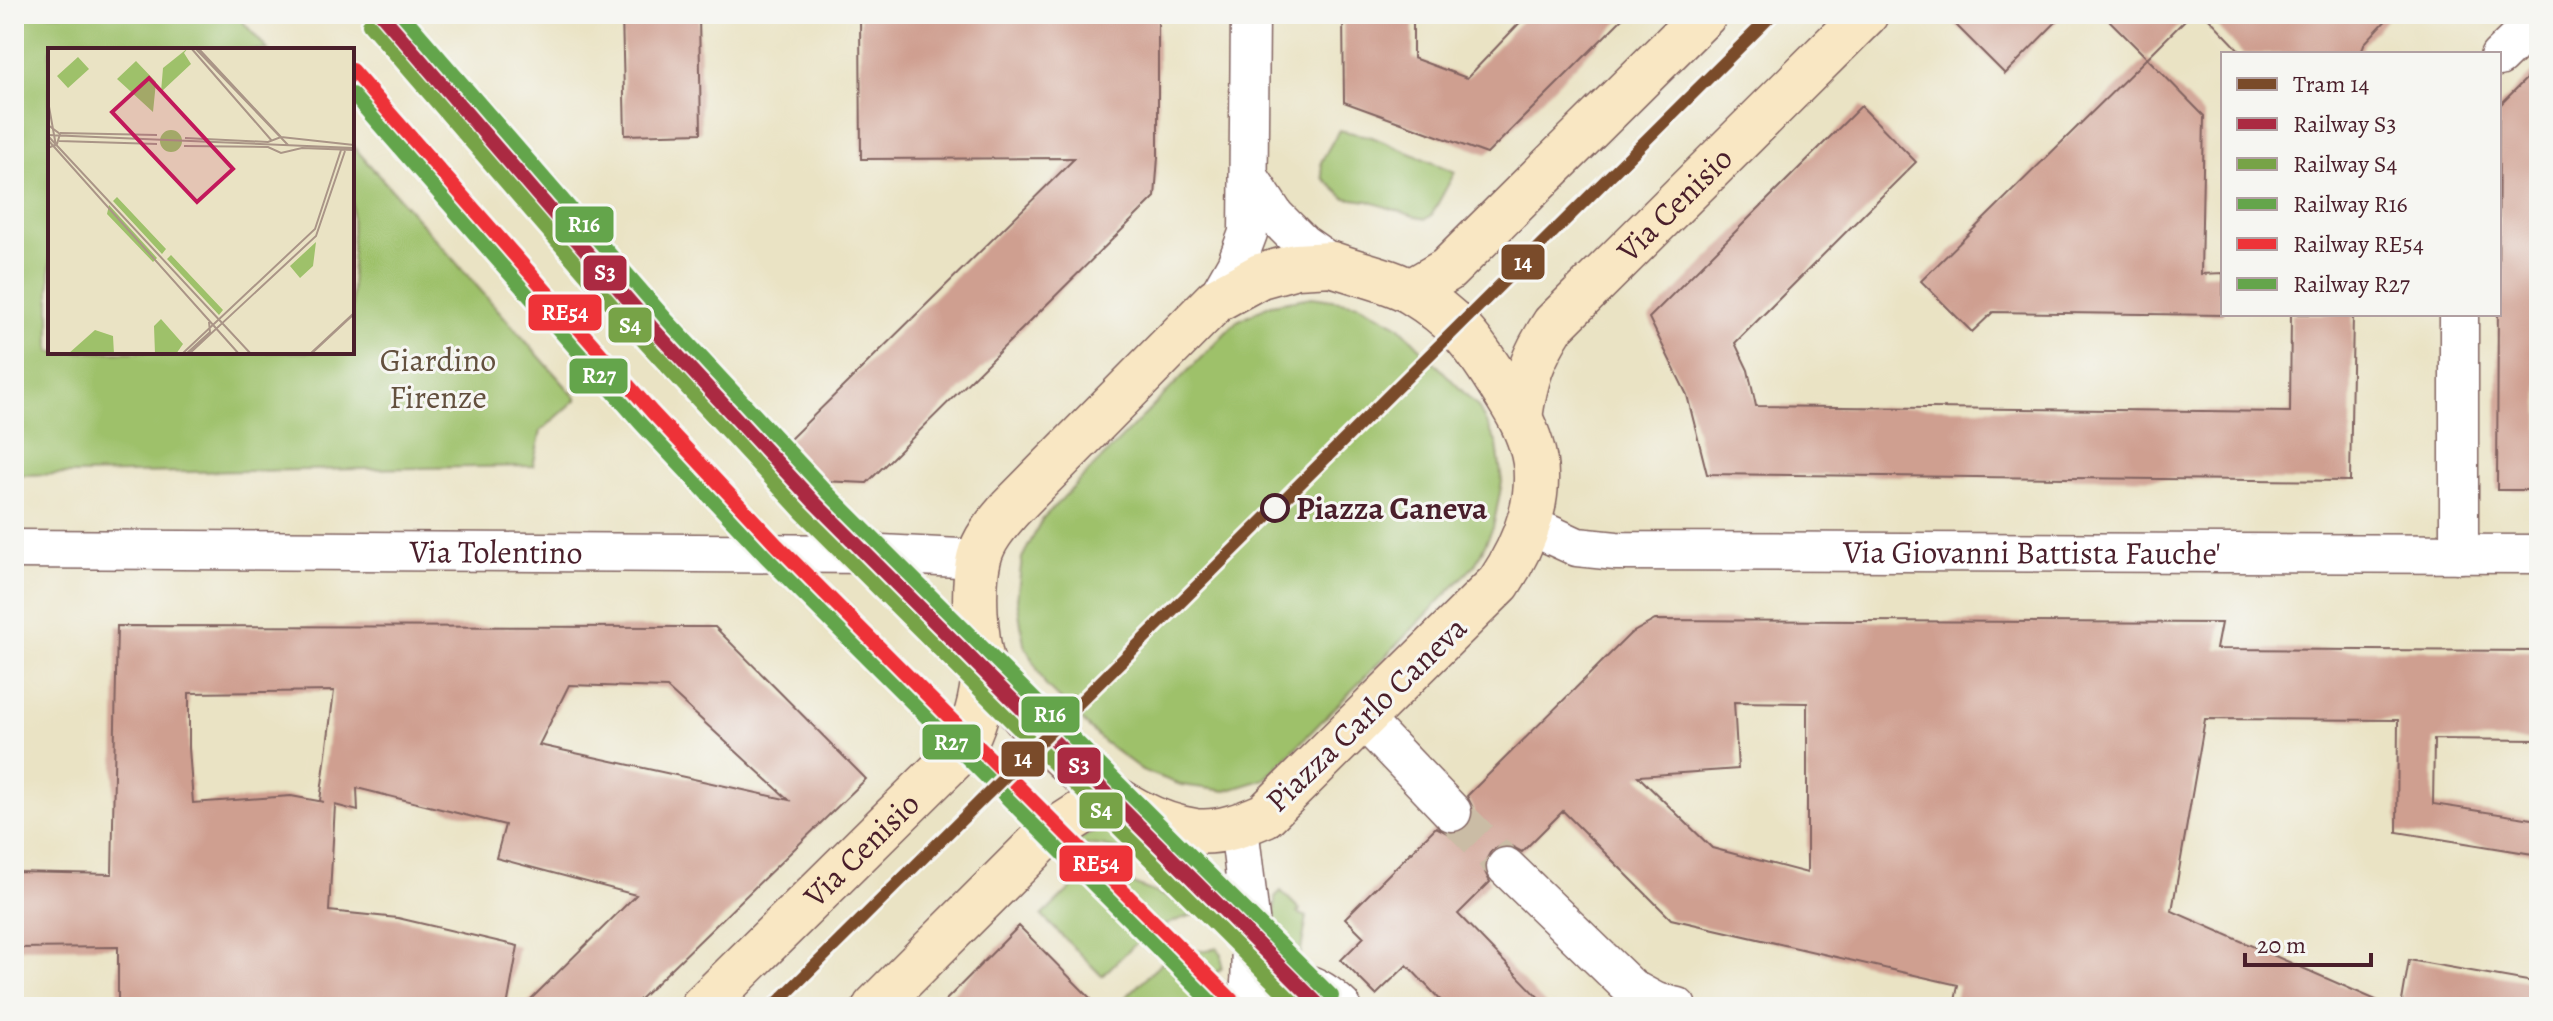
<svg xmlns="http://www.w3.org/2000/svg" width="2553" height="1021" font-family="Alegreya,serif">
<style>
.green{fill:#9ec16a;stroke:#74704a;stroke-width:2}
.building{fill:#cf9f90;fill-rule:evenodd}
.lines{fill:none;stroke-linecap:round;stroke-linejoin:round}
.street-tunnel{stroke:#cabca5;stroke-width:38;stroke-dasharray:38 19;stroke-linecap:butt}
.street-casing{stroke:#826461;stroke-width:41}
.secondary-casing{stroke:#826461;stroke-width:47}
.street{stroke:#fff;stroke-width:38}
.secondary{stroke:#f9e7c3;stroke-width:44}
.rail-1-casing{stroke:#f6f6f2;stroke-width:20}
.rail-2-casing{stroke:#f6f6f2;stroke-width:20}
.rail-3-casing{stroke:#f6f6f2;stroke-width:20}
.rail-4-casing{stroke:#f6f6f2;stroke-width:20}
.rail-5-casing{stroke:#f6f6f2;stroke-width:20}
.rail-1{stroke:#ab2a42;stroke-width:14}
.rail-2{stroke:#77a347;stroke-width:14}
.rail-3{stroke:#64a54b;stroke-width:14}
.rail-4{stroke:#ee3338;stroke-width:14}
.rail-5{stroke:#64a54b;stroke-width:14}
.tram-1-casing{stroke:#f6f6f2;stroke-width:18}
.tram-1{stroke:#7a4b2a;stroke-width:12}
.stop-dot{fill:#f6f6f2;stroke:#4a1f2b;stroke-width:4}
.labels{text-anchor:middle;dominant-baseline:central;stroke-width:6;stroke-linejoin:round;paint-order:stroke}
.street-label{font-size:32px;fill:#4a1f2b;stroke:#f6f6f2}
.park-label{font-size:32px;fill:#63503e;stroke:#f6f6f2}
.stop-label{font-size:32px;font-weight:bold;fill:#4a1f2b;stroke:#f6f6f2;text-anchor:start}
.inset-road{fill:none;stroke:#aa9587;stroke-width:2}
.view{fill:#c2185b;fill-opacity:0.15;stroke:#c2185b;stroke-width:4}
.inset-edge{fill:none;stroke:#4a1f2b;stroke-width:4}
.line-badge{stroke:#f6f6f2;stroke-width:3}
.badge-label{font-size:22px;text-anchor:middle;font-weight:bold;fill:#fff}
</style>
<rect width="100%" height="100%" fill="#f6f6f2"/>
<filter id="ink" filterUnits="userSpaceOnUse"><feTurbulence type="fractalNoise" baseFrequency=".0125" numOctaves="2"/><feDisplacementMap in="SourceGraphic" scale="16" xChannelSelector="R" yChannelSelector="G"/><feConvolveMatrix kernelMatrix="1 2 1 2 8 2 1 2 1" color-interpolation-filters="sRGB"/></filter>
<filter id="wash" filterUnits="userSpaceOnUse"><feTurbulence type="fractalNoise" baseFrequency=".006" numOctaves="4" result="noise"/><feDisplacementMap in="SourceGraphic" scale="32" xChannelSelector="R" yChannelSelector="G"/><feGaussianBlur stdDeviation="1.8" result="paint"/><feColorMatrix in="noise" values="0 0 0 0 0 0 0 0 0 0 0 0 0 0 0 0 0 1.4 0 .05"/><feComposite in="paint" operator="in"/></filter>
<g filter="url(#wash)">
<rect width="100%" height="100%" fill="#eae3c4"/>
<path class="green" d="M14 14H236L268 50H50V352H352V145L577 399 541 431 533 466 14 475Z
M1339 130 1372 137 1455 172 1431 216 1425 219 1417 217 1368 201 1345 198 1323 178 1321 162Z
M1312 297 1359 304 1398 325 1478 407 1497 444 1502 482 1493 528 1475 565 1265 779 1226 791 1181 785 1142 770 1104 742 1046 686 1024 644 1017 599 1022 558 1043 518 1237 321 1271 304Z
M1098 828 1115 831 1153 852 1188 867 1195 877 1188 880C1158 867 1104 835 1073 848L1069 846Z
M1092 868 1205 912C1151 925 1140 939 1102 976L1042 916Z
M1281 891 1300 910 1297 913 1307 917 1300 956H1280L1274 951 1275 897Z
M1217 948 1222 954V968L1208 979V1007H1132L1124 999 1161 963 1180 954Z"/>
<g id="blocks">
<path class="building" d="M622 14H699L701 133 625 135Z
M860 14H1158V157L1155 197 867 483 822 481 786 443 1075 158 861 159Z
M1343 14H1413V58L1467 78 1528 14H1627L1487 154 1344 102Z
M1945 14H2064L2005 74Z
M2103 14H2191L2147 58Z
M2205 14H2392L2364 44 2361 54H2243Z
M2147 58 2204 116 2201 274 2223 273V315L1993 312 1972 332 1921 281Z
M2539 66V490H2497L2499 106Z
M1861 106 1916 162 1735 343 1748 370 1756 406 2290 412 2291 314H2353L2350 481 1707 474 1687 395 1649 318Z
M1655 620 2221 623 2216 649 2539 651V740L2434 739 2433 804 2539 820V855L2397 832 2398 720 2205 719 2172 911 2392 1007H1954L1958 985 1671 919 1563 811 1522 852 1511 846H1501L1491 851 1485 862V872L1490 882 1458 914 1548 1007H1447L1407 965 1376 995 1341 960 1364 937 1345 918 1436 827 1447 833H1456L1467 828 1473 819V808L1467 796 1630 634ZM1734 702 1807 703V873L1712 848 1638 776 1738 769Z
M117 626 715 627 866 779 632 1007H523L636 895 496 858 505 825 357 788 358 811 335 805 329 911 398 918 518 946 507 1007H118V947L14 948V872L112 874ZM569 685 667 688 789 800 539 745ZM334 691 320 801 324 802 291 796 193 803 189 748V693Z
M1019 926 1099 1007H939Z
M2409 960 2539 983V1007H2401Z"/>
</g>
</g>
<g filter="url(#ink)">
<use href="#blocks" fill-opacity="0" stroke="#826461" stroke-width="2"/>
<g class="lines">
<path class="street-tunnel" d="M1452 812 1506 867"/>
<defs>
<g id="street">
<path d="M2499 57 2539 18"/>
<path d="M1250 178 1275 216 1302 243 1332 264"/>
<path d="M1216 300 1236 265 1248 233 1250 14"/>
<path d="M2459 314V554"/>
<path id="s1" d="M1529 525 1577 547 1616 551 2539 554"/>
<path id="s2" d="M14 549 881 554 979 559"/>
<path d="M1363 719 1452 812"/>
<path d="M1239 827 1251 927 1250 1007"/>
<path d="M1506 867 1632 989 1656 1002 1677 1007"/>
<path d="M1250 983C1294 981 1308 975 1342 1007"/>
</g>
<g id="secondary">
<path d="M1332 264C1356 273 1392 280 1413 293 1454 318 1472 340 1497 380 1510 401 1524 421 1531 445 1546 492 1525 544 1499 583L1265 815C1244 824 1219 834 1195 831 1122 820 1055 754 1010 700 1002 691 988 679 984 667 975 640 972 586 979 558 984 538 998 523 1011 508L1216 300 1260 276 1296 266Z"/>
<path d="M1411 291 1447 270 1705 14"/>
<path id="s3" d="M1520 417C1526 377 1532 358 1554 324L1866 14"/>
<path id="s4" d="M702 1007 960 752C975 725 982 701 984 670"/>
<path d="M875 1007 1046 836 1083 812 1121 802"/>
</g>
</defs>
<use href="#street" class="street-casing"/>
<use href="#secondary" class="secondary-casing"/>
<use href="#street" class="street"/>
<use href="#secondary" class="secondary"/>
<defs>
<path id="rail-1" d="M381 14 656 332 814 502 1321 1007"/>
<path id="rail-2" d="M369 24 644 342 802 513 1298 1007"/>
<path id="rail-3" d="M402 14 668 321 826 491 1332 996"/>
<path id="rail-4" d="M352 70 652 412 777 545 1239 1007"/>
<path id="rail-5" d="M352 94 640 423 765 556 1216 1007"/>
</defs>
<use href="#rail-1" class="rail-1-casing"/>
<use href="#rail-2" class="rail-2-casing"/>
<use href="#rail-3" class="rail-3-casing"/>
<use href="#rail-4" class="rail-4-casing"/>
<use href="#rail-5" class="rail-5-casing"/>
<use href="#rail-1" class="rail-1"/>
<use href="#rail-2" class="rail-2"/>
<use href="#rail-3" class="rail-3"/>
<use href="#rail-4" class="rail-4"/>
<use href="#rail-5" class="rail-5"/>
<defs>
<path id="tram-1" d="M773 1007 1773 14"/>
</defs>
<use href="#tram-1" class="tram-1-casing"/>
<use href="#tram-1" class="tram-1"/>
</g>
</g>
<circle class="stop-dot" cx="1275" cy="508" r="13"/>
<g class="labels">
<g class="street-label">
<text stroke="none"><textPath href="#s3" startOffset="270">Via Cenisio</textPath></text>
<text stroke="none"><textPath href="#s2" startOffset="482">Via Tolentino</textPath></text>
<text stroke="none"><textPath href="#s1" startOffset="508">Via Giovanni Battista Fauche'</textPath></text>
<text transform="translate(1366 714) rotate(-44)">Piazza Carlo Caneva</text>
<text stroke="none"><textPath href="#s4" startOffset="224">Via Cenisio</textPath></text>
</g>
<g class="park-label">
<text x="438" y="360">Giardino<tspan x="438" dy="37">Firenze</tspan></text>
</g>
<g class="stop-label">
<text x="1296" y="508">Piazza Caneva</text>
</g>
</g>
<g transform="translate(48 48)">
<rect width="306" height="306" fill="#eae3c4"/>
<path d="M140 0 136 5 143 16 113 44 115 20ZM30 9 41 21 20 40 9 28ZM88 13 108 34 105 64 69 31ZM112 93a11 11 0 1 1 22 0a11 11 0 1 1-22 0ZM69 149 118 201 114 206 65 153ZM61 157 109 210 105 214 59 166ZM268 194 265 218 252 230 242 218ZM123 207 175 262 171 267 119 211ZM113 271 135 296 128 306H107L106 278ZM47 282 65 288 66 306H20Z" fill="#9ec16a"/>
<path class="inset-road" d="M143 0 224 93M147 0 240 97M150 0 233 89M0 53 8 98M0 77 12 86 9 96 0 100M12 85 109 87M0 87 306 100M0 88 203 306M137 90 220 94 233 89 306 97M0 92 191 306M11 93 109 96M136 98 220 99 233 105 254 100 306 102M134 306 267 181 293 102M138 306 162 284 161 274M141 306 268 188 297 103M262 306 306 265M263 306 306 266"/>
<path class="view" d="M101 30 185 121 149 154 64 64Z"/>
<rect width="306" height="306" class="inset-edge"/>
</g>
<g class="line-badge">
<rect x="554" y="205" width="61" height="39" rx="8" fill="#64a54b"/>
<rect x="1500" y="243" width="46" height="38" rx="8" fill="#7a4b2a"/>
<rect x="582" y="254" width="46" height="38" rx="8" fill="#ab2a42"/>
<rect x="527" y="293" width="76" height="39" rx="8" fill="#ee3338"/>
<rect x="607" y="306" width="46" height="38" rx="8" fill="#77a347"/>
<rect x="568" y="357" width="61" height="38" rx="8" fill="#64a54b"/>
<rect x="1020" y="695" width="61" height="39" rx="8" fill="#64a54b"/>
<rect x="921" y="723" width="61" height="38" rx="8" fill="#64a54b"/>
<rect x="1000" y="740" width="46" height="38" rx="8" fill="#7a4b2a"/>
<rect x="1056" y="746" width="46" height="39" rx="8" fill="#ab2a42"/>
<rect x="1078" y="791" width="46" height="39" rx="8" fill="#77a347"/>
<rect x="1058" y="844" width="76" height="39" rx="8" fill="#ee3338"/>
</g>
<g class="badge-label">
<text x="584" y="232">R16</text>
<text x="1523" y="270">14</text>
<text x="605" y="280">S3</text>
<text x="565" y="320">RE54</text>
<text x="630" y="333">S4</text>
<text x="599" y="383">R27</text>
<text x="1050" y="722">R16</text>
<text x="951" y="750">R27</text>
<text x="1023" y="766">14</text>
<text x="1079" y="773">S3</text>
<text x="1101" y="818">S4</text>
<text x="1096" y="871">RE54</text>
</g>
<rect width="2553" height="1021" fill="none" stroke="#f6f6f2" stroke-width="48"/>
<rect x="2221" y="52" width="280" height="264" fill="#f6f6f2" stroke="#b1a0a2" stroke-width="2"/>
<rect x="2237" y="78" width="40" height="12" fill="#7a4b2a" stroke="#b1a0a2" stroke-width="2"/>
<text x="2293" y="92" font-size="24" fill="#4a1f2b">Tram 14</text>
<rect x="2237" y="118" width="40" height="12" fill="#ab2a42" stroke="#b1a0a2" stroke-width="2"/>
<text x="2293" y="132" font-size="24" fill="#4a1f2b">Railway S3</text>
<rect x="2237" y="158" width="40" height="12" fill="#77a347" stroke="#b1a0a2" stroke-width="2"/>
<text x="2293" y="172" font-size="24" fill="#4a1f2b">Railway S4</text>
<rect x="2237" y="198" width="40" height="12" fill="#64a54b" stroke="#b1a0a2" stroke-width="2"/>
<text x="2293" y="212" font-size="24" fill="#4a1f2b">Railway R16</text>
<rect x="2237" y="238" width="40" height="12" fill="#ee3338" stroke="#b1a0a2" stroke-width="2"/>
<text x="2293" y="252" font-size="24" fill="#4a1f2b">Railway RE54</text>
<rect x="2237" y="278" width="40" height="12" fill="#64a54b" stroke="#b1a0a2" stroke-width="2"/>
<text x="2293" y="292" font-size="24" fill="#4a1f2b">Railway R27</text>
<path d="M2245 953v12h126v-12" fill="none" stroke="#4a1f2b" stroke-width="4"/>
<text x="2257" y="953" font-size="24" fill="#4a1f2b" stroke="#f6f6f2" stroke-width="6" paint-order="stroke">20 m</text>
</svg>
